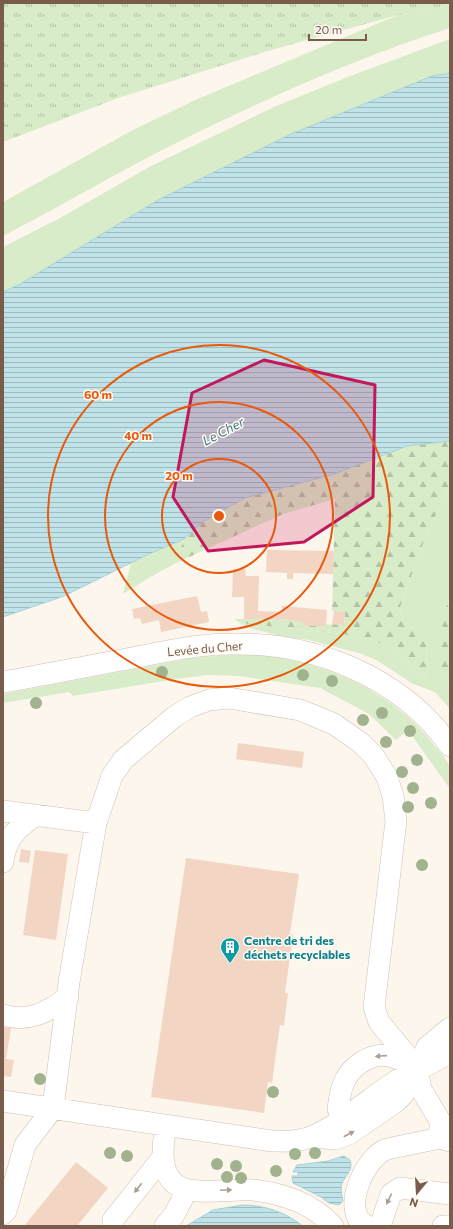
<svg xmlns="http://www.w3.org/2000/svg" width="453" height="1229" font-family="Commissioner,sans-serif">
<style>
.grass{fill:#d8ecc9}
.forest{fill:url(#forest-firs)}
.park{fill:url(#park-tufts)}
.water{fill:url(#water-rules);stroke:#a5d3da}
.building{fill:#f3d5c3}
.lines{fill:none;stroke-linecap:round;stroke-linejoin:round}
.minor-casing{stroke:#d1beb0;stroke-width:22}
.minor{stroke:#fff;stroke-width:21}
.tree{fill:#a0b28e}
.oneway{fill:#af9d94}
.marked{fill:#c2185b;fill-opacity:0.2;stroke:#c2185b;stroke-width:3;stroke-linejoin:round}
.ring{fill:none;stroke:#e8590c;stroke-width:2}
.labels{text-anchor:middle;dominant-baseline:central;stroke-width:3;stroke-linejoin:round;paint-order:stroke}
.street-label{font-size:12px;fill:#7a5c4d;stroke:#fffaf3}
.culture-label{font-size:12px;font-weight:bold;fill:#0d838f;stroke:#fffaf3;text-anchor:start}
.water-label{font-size:13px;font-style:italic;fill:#437c86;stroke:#fffaf3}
.centre{fill:#e8590c;stroke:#fffaf3;stroke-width:2}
.ring-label{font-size:12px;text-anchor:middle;font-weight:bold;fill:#e8590c;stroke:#fffaf3;stroke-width:3;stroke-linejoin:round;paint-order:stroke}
</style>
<defs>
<pattern id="forest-firs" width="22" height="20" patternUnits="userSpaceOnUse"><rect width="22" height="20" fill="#d8ecc9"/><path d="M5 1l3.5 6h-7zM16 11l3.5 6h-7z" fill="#b4c2a5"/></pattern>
<pattern id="park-tufts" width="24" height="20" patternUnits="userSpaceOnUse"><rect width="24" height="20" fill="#d8ecc9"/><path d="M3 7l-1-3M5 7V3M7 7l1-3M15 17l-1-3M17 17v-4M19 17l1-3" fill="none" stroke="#b4c2a5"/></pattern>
<pattern id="water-rules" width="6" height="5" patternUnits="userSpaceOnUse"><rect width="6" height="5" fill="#bfe3e8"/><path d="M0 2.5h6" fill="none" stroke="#a0bbbe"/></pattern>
</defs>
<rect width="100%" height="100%" fill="#fdf6ec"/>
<path class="grass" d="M450 6V28C356 58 265 99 176 143 118 172 61 206 3 236V202L131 131 195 100 398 15Z
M450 39V73L432 76 291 134 158 200 20 284 3 292V247L60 218 151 166 274 107 350 76Z
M450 483V599L448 602 441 671 450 685V709L435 692 413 684 378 661 362 654 309 640 279 636 250 628 240 623 350 635 374 640 400 655 424 679 428 667 425 635C414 628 400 622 400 607L424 541Z
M184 539 176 563 152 576 123 594 131 563Z
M238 654C309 654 390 687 434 745 439 751 448 760 450 768 452 774 450 783 450 789L408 730 396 740 369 714 320 688 239 676 208 675 176 679 73 696 69 692 3 703V694L192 658Z"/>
<path class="forest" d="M450 441V483L424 541 400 607C400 622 414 628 425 635L428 667 424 679 400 655 374 640 350 635 240 623 234 619H281L303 622V626C317 626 330 623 344 625L345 613 332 611 335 499 283 514 176 563 184 539 201 523 245 498 334 474 407 446Z
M450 599V685L441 671 443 614Z"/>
<path class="park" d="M3 3H450V6L398 15 271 50 121 97 3 142Z"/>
<path class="water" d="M450 73V441L407 446 334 474 245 498 201 523 184 539 147 555 64 596 3 617V292L20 284 158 200 291 134 432 76Z
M344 1156 350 1160C354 1170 345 1175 342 1184 340 1190 342 1195 343 1201L339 1205 329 1203 321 1197 293 1183 292 1176H298V1172H293L297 1165 328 1161Z
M242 1205C265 1205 285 1212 303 1226H186L213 1210Z"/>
<path class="building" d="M267 550 334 551 333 574 293 573V579H287V573L266 572Z
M233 569H245L246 576H259L258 611 282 612V606L327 610 326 626H303V622L281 619H244V597H232Z
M197 596 201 612 207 611 209 622 161 632 159 620 142 624 140 618 134 619 132 609Z
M334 611 345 612 344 625 332 624Z
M238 743 304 752 302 768 236 759Z
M21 849 31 851 29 863 19 862Z
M35 850 68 854 56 940 23 935Z
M186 858 299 874 290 934 293 935 285 993H288L284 1026 280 1025 272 1083 268 1082 264 1113 151 1097Z
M3 1027 11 1028 6 1059 14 1060 11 1077 3 1076Z
M76 1162 108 1188 77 1226H24Z"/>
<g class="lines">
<defs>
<path id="minor" d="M3 682C43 675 83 667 122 660 158 653 194 644 231 644 314 642 401 677 450 746
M3 811 96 823
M3 862C6 838 17 827 37 815
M3 1015C28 1023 48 1012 68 997
M3 1101 272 1141C281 1141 290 1142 299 1140 328 1136 370 1097 396 1081 413 1070 434 1064 450 1052
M338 1109C339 1101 340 1092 343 1085 349 1067 371 1052 389 1056 398 1058 407 1063 415 1067
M165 1126C164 1144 159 1165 171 1180 186 1199 231 1188 253 1190 284 1194 312 1203 333 1226
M312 1137 335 1139 349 1134 397 1101 408 1089 427 1047 450 1028
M3 1214 6 1211 25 1145 53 1108 69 982 96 823 112 776 123 760 174 717 190 707 209 700 229 698 300 710 334 724 361 743 373 755 387 777 393 796 396 821 374 1007 379 1022 417 1068 421 1089 440 1121V1138
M113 1226V1220L162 1158
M165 1226 174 1215 187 1190
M367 1226C339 1213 365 1156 387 1149L440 1138 450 1141
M380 1226 391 1194 400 1188 450 1194
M443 1226H450"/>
</defs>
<use href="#minor" class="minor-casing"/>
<use href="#minor" class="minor"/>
</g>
<g class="tree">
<circle cx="162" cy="672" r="6"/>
<circle cx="303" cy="675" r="6"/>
<circle cx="332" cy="681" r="6"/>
<circle cx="36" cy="703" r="6"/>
<circle cx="382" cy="713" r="6"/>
<circle cx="363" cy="720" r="6"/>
<circle cx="410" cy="731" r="6"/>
<circle cx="386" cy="742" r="6"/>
<circle cx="417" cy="760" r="6"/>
<circle cx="402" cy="772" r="6"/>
<circle cx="413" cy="788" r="6"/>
<circle cx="431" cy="803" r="6"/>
<circle cx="408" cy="807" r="6"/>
<circle cx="422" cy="865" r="6"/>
<circle cx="40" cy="1079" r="6"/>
<circle cx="273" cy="1092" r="6"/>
<circle cx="110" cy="1153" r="6"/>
<circle cx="315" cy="1153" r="6"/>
<circle cx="295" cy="1154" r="6"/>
<circle cx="127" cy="1156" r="6"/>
<circle cx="217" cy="1164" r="6"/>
<circle cx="236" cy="1166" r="6"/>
<circle cx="276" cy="1171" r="6"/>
<circle cx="227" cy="1177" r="6"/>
<circle cx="241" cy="1178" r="6"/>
</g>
<defs><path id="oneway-solid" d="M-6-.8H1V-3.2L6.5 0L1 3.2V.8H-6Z"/></defs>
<g class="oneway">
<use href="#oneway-solid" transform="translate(381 1056) rotate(176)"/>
<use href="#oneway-solid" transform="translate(349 1134) rotate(-28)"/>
<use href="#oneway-solid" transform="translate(138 1188) rotate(128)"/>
<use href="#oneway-solid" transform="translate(226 1190) rotate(-2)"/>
<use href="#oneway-solid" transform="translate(389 1199) rotate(115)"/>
</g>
<path class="marked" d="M264 360 375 385 373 497 304 542 208 551 173 497 192 393Z"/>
<g class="ring">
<circle cx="219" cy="516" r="57"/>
<circle cx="219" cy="516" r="114"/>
<circle cx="219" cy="516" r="171"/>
</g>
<defs>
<symbol id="building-pin" viewBox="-11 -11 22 30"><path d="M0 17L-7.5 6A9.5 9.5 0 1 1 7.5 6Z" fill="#0f9aa8" stroke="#fffaf3"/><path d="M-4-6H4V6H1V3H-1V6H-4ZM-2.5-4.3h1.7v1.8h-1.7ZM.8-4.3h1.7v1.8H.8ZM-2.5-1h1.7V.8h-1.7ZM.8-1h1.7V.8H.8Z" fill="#fff"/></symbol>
</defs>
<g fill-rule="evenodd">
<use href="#building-pin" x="219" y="936" width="22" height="30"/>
</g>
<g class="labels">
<g class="street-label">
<text transform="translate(205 648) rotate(-5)">Levée du Cher</text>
</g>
<g class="culture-label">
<text x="244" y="940">Centre de tri des<tspan x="244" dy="14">déchets recyclables</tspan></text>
</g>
<g class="water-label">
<text transform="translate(223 431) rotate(-28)">Le Cher</text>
</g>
</g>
<circle cx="219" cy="516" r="6" class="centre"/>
<g class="ring-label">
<text x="98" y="399">60 m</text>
<text x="138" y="440">40 m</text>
<text x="179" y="480">20 m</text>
</g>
<rect width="453" height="1229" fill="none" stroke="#7a5c4d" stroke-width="8"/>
<g transform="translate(417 1193) rotate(198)" stroke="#fffaf3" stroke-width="3" paint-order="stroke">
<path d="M0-3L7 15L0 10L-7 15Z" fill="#7a5c4d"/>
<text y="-6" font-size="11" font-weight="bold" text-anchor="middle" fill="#7a5c4d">N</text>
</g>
<path d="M309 34v6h57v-6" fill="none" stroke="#7a5c4d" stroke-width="2"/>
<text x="315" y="34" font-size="12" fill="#7a5c4d" stroke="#fffaf3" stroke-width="3" paint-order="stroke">20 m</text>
</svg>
